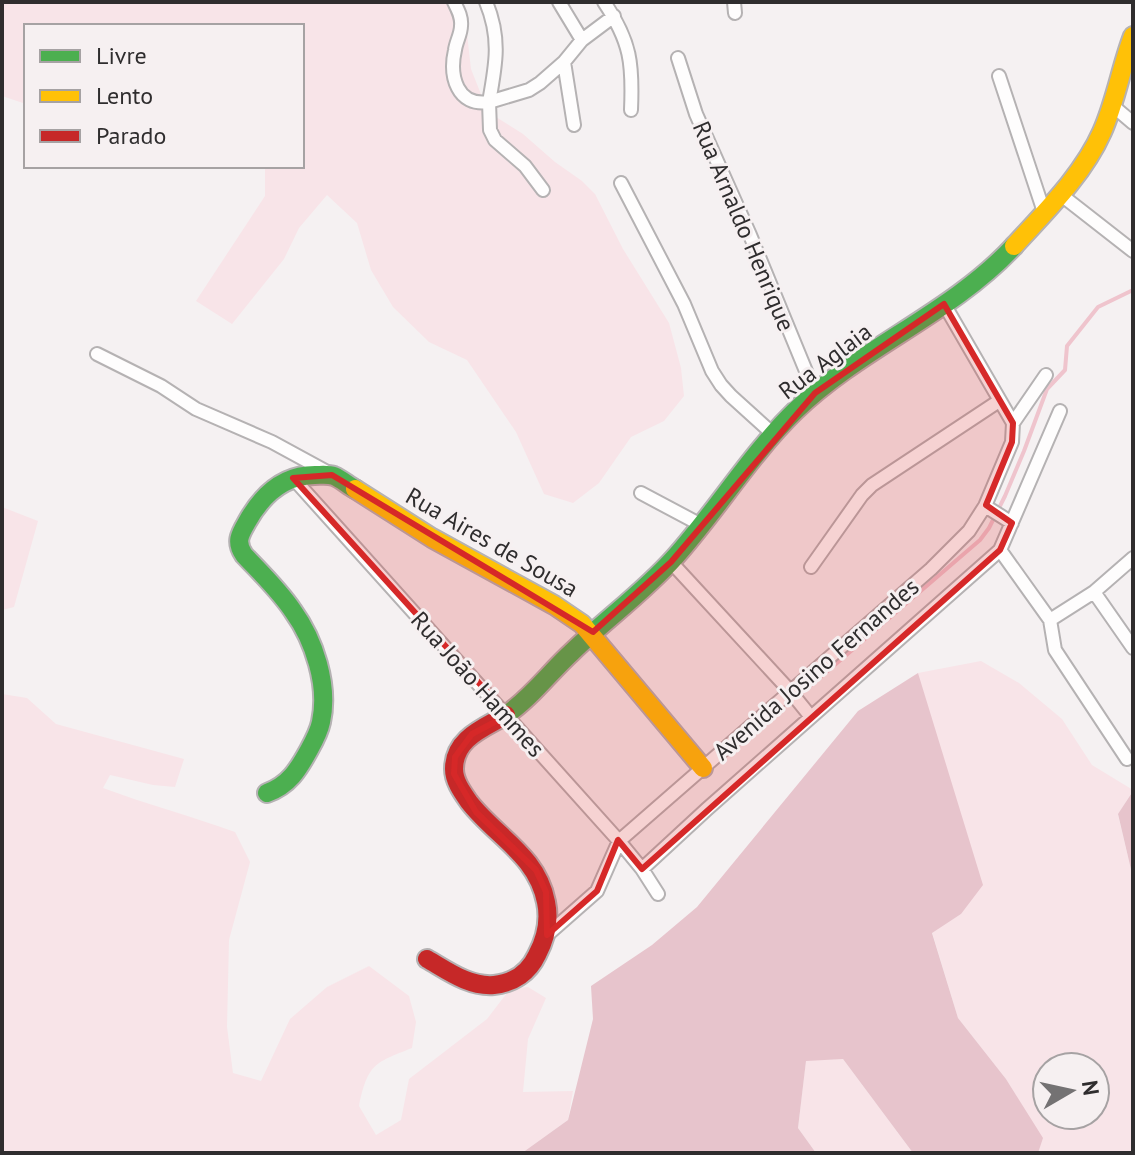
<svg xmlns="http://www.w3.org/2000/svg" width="1135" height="1155" font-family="'PT Sans',sans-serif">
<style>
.green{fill:#f8e4e8;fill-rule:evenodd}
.forest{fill:#e7c4cc}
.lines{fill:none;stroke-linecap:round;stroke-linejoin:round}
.stream{stroke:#efc4cd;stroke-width:4}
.street-casing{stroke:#b5b2b3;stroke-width:16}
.fast-casing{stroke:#b5b2b3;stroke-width:22}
.slow-casing{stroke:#b5b2b3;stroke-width:22}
.jam-casing{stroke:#b5b2b3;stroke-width:22}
.street{stroke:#fefdfd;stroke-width:12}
.fast{stroke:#4caf50;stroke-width:18}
.slow{stroke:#ffc107;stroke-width:18}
.jam{stroke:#c62828;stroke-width:18}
.marked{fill:#d62828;fill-opacity:0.2;stroke:#d62828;stroke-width:6;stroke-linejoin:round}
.labels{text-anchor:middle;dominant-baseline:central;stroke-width:6;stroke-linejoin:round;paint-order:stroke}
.street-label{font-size:24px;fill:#2f2d2e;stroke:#f6f0f1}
</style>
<rect width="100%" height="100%" fill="#f5f1f2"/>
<path class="green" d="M2 2H455L466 25 471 69 488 112 523 134 555 162 582 181 595 194 623 249 669 323 681 368 684 396 664 421 631 437 599 483 573 503 544 494 516 432 467 360 429 342 393 307 371 270 357 223 327 195 299 228 284 259 232 324 196 301 265 196V166H302V26H26V104L2 96Z
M2 507 38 521 14 607 2 610Z
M981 661 1019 683 1062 719 1092 765 1133 790 1118 815 1133 878V1153H1038L1042 1138 1006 1079 958 1018 932 932 961 914 918 673ZM1047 1067H1095V1115H1047Z
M2 694 27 698 56 724 184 759 175 787 153 785 110 775 103 788C146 804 191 816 235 832L250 862 229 940 227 1027 233 1073 261 1081 290 1019 327 987 369 966 409 996 416 1022 412 1048C374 1063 368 1064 359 1106L376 1135 401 1120 409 1079 487 1019 510 989 528 987 546 998 528 1039 523 1092 573 1091 568 1120 522 1153H2Z
M843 1059 913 1153H816L798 1128 806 1060Z"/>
<path class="forest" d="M918 673 983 885 961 914 932 933 958 1018 1006 1079 1043 1138 1038 1153H913L843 1059 806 1061 798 1128 816 1153H522L568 1120 593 1019 591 986 652 945 697 907 858 711Z
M1133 791V878L1118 814Z"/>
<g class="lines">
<path class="stream" d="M808 688 980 540 989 528 1005 496 1024 451 1047 389 1065 370 1067 346 1098 307 1133 290"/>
<defs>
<path id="street" d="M454 2C458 10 462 17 461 26 461 34 456 42 455 50 449 76 457 107 489 102L490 130 495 140 525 166 543 190
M486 2C501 38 496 64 489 102L529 90 540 83 564 62 582 40 614 16
M559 2 582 40
M604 2C631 42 633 64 631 110
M734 2 735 13
M678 58 696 114 750 235 815 393
M564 62 574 125
M999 76 1044 212
M1113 106 1133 123
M621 183 684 304 712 371 721 385 731 396 773 434
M1060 194 1133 251
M944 304 1013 423
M97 354 161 386 196 409 272 442 329 473
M293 478 619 841 642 869 658 894
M641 493 703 526
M985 506 1012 523
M1000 550 1050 620 1055 650 1127 759
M671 562 790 691 811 717
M811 567 862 495 872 485 999 401
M1094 592 1133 648
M1050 620 1094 592 1133 558
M642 869 707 809 1000 550 1060 411
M547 935 597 891 619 841 931 569 969 531 985 506 1012 442 1013 423 1046 375"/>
<path id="fast" d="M506 715C531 698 550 672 572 652 606 619 644 592 675 557 717 510 750 455 795 411 861 347 951 314 1014 246
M267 793C289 785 298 770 309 750 314 741 319 732 321 722 329 685 314 640 293 611 279 590 261 573 244 555 235 542 240 534 247 522 262 495 284 475 315 475 321 475 328 474 334 476 341 479 348 485 355 489"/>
<path id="slow" d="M1014 246C1045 212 1083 175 1102 132 1116 101 1121 67 1133 36
M355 489 432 538 554 605 582 624 703 768"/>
<path id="jam" d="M427 959C448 971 469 987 494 985 514 983 529 972 537 955 546 938 550 921 546 902 537 855 496 837 469 802 462 792 454 781 454 769 454 738 484 728 506 715"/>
</defs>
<use href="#street" class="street-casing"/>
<use href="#fast" class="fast-casing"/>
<use href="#slow" class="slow-casing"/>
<use href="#jam" class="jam-casing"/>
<use href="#street" class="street"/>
<use href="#fast" class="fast"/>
<use href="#slow" class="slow"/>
<use href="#jam" class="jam"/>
</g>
<path class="marked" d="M944 304 1013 423 1012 442 986 505 1012 523 1000 550 642 869 618 840 597 891 547 935 546 892 536 870 476 812 454 774 455 757 472 734 508 715 293 478 332 475 593 632 671 562 815 393Z"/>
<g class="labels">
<g class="street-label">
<text transform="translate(744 226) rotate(67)">Rua Arnaldo Henrique</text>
<text transform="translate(825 361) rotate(-37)">Rua Aglaia</text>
<text transform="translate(492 542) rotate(30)">Rua Aires de Sousa</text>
<text transform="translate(816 669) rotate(-41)">Avenida Josino Fernandes</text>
<text transform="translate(478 684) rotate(48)">Rua João Hammes</text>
</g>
</g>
<rect width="1135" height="1155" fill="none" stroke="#2f2d2e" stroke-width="8"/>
<rect x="24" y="24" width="280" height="144" fill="#f6f0f1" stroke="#a6a2a3" stroke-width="2"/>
<rect x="40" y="50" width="40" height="12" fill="#4caf50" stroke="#a6a2a3" stroke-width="2"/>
<text x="96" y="64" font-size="24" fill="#2f2d2e">Livre</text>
<rect x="40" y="90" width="40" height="12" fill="#ffc107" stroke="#a6a2a3" stroke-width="2"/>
<text x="96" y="104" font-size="24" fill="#2f2d2e">Lento</text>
<rect x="40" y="130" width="40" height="12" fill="#c62828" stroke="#a6a2a3" stroke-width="2"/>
<text x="96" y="144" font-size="24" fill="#2f2d2e">Parado</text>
<g transform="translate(1071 1091) rotate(81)"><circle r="38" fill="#f6f0f1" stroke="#a6a2a3" stroke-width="2"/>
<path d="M0-6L14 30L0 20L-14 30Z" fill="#747273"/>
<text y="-12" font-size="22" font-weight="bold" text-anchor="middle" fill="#2f2d2e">N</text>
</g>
</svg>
